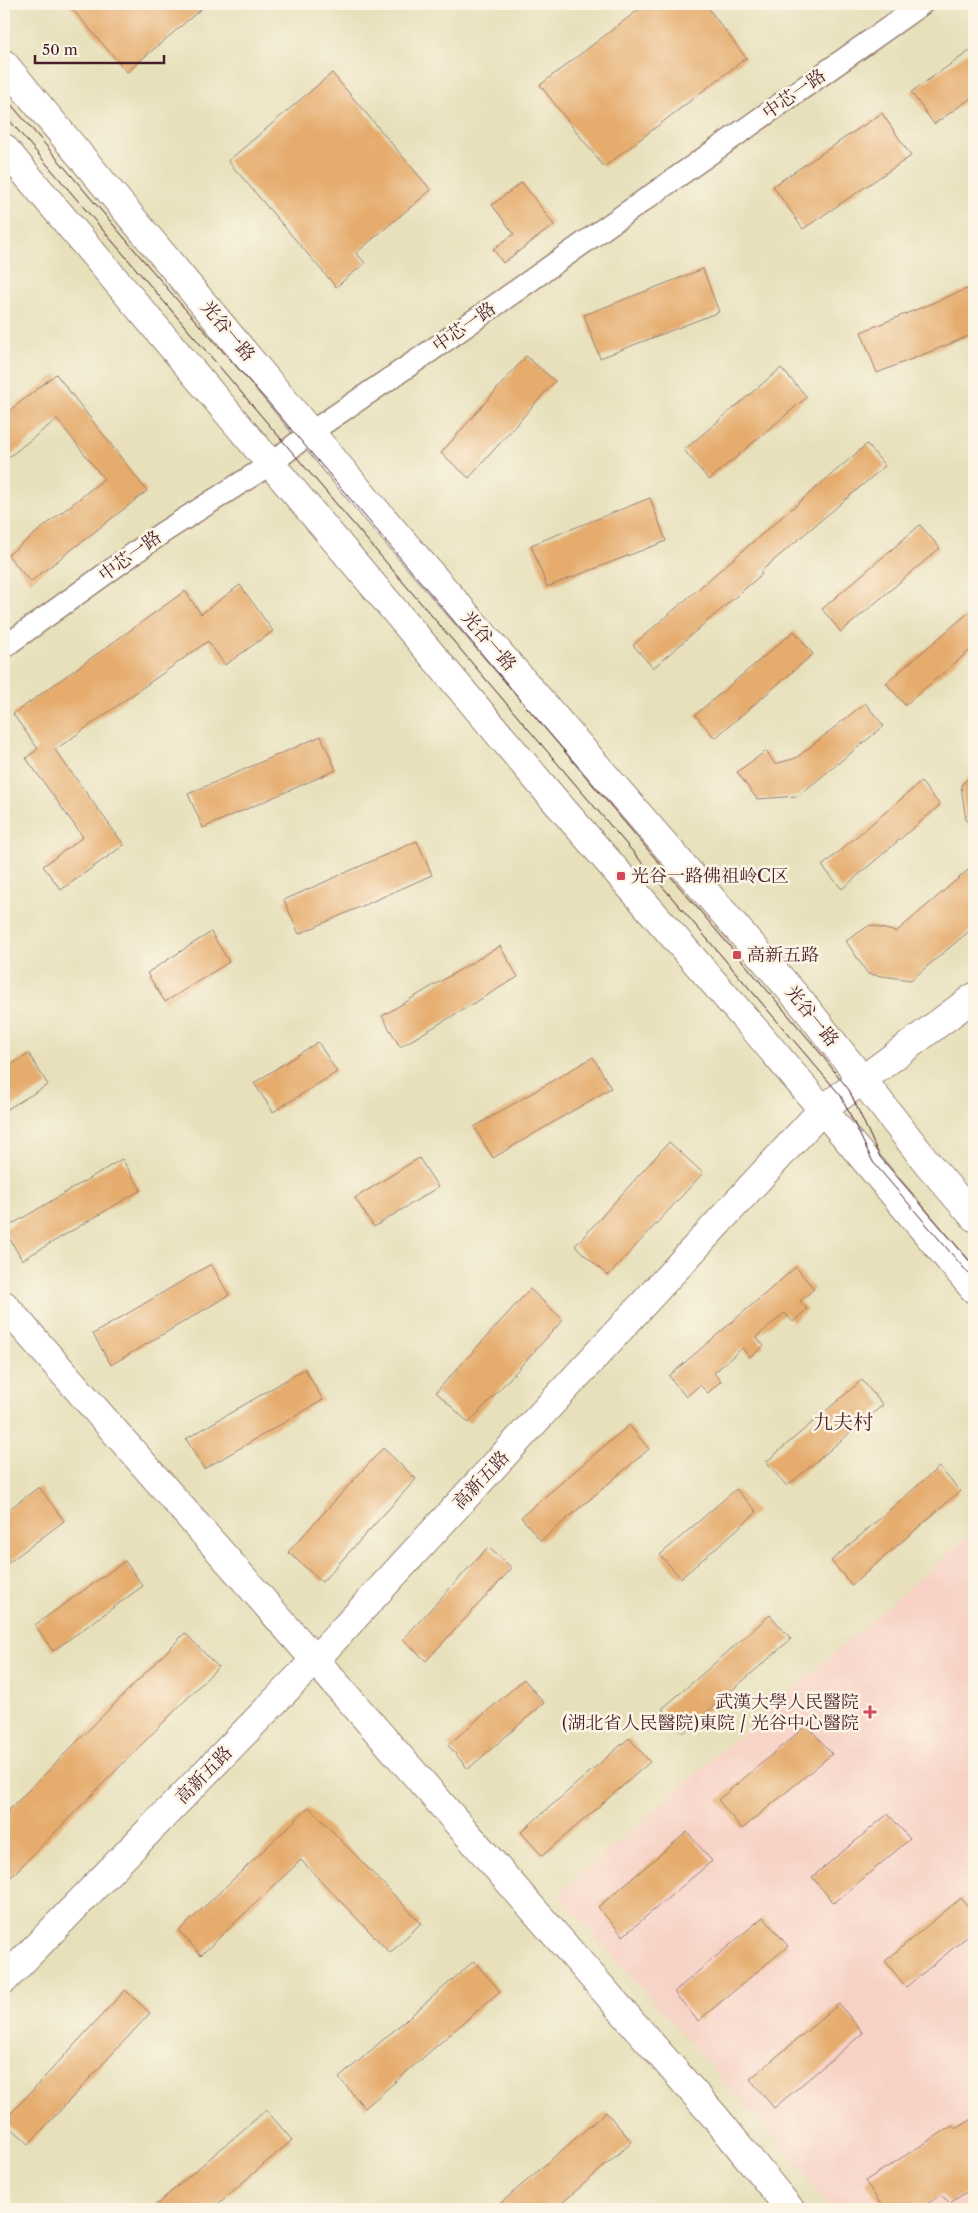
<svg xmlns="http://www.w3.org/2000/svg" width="978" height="2213" font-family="'Libre Caslon Text','Noto Serif SC',serif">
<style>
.built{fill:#f7d1c6}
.building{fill:#e5ac6d}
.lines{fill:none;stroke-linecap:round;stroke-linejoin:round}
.minor-casing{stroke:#988073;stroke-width:24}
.major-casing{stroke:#988073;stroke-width:30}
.minor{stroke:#fff;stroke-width:21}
.major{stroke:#fff;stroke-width:28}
.tram{stroke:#4a1f2b;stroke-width:1}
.poi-dot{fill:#d1495b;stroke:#fcf5e5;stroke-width:2}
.labels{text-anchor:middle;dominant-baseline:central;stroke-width:5;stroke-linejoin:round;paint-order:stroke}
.street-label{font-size:18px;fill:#4a1f2b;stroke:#fcf5e5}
.poi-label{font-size:18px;fill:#4a1f2b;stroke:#fcf5e5;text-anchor:start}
.quarter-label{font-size:20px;fill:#4a1f2b;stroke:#fcf5e5}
</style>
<rect width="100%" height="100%" fill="#fcf5e5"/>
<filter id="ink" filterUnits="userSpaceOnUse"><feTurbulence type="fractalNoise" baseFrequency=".02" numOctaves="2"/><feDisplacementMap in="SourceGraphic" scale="10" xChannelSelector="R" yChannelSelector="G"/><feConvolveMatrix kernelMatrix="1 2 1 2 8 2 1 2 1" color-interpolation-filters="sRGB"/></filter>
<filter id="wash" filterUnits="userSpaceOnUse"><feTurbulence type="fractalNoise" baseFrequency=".0096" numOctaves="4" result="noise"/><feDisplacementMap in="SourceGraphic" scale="20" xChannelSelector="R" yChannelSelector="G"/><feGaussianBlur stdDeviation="1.12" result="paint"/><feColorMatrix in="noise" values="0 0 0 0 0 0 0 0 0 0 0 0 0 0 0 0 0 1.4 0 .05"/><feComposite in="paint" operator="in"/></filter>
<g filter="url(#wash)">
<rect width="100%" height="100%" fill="#e7e0bb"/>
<path class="built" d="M974 1531V2209H831L791 2157 558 1894Z"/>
<g id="blocks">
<path class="building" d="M68 4H207L127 72Z
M646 4H705L746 58 604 167 540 85Z
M974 48V96L934 124 911 92Z
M332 73 431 190 356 253 365 263 336 287 228 161Z
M882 113 911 156 803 229 773 186Z
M522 182 554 225 503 263 493 249 514 234 492 205Z
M703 269 719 312 600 358 584 315Z
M974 286V334L877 373 861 332Z
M526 356 555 381 469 478 441 453Z
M781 368 807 397 709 480 684 450Z
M56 374 147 491 30 582 8 555 104 479 57 419 4 461V415Z
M867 444 885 466 760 572 762 574 653 668 633 645Z
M650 498 666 541 547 587 531 545Z
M920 525 940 548 841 632 822 609Z
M240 585 273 631 225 665 208 641 55 750 124 845 61 890 43 866 83 837 26 758 38 749 13 714 185 591 201 614Z
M974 608V647L905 705 886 683Z
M794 631 813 654 715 738 695 715Z
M865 703 884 726 798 796 757 799 737 772 766 751 775 764 796 758Z
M321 736 336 770 203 828 188 794Z
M974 773V821H966L961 785Z
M921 782 940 805 842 889 822 866Z
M417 841 432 875 299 934 284 900Z
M974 865V927L911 980 868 974 846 941 870 925 896 932Z
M211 932 229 962 165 1002 147 973Z
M500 946 518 977 400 1047 382 1016Z
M318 1042 337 1072 273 1112 254 1083Z
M29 1054 48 1085 4 1111V1069Z
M593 1057 611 1088 493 1158 474 1127Z
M669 1142 703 1173 608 1276 575 1246Z
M419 1158 438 1187 374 1227 355 1198Z
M122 1159 141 1190 22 1260 4 1229Z
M211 1264 229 1295 111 1365 93 1334Z
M796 1267 814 1289 800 1301 807 1309 793 1322 785 1313 756 1337 764 1346 750 1357 742 1348 714 1373 721 1381 708 1393 700 1385 686 1397 669 1376Z
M530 1289 563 1320 469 1423 436 1392Z
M305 1369 323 1400 204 1469 186 1439Z
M862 1380 883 1405 787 1486 766 1462Z
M629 1425 649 1449 541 1541 521 1517Z
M383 1448 416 1479 322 1582 288 1552Z
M939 1467 960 1491 852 1585 831 1561Z
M39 1487 64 1521 4 1566V1513Z
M736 1489 757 1512 681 1578 660 1555Z
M488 1547 512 1568 426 1661 403 1639Z
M125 1561 143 1586 53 1651 35 1625Z
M770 1615 791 1639 683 1733 662 1709Z
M185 1633 218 1667 4 1884V1815Z
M524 1679 544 1703 468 1769 448 1745Z
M807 1725 832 1754 742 1829 718 1800Z
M629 1738 650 1762 542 1856 521 1832Z
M309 1807 421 1923 390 1953 301 1860 201 1955 179 1931Z
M888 1814 910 1839 834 1903 812 1877Z
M687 1832 712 1861 623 1936 598 1907Z
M961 1898 974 1914V1931L906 1987 885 1961Z
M763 1917 788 1946 698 2021 674 1992Z
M474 1961 500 1991 365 2108 339 2078Z
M125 1990 150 2013 29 2144 4 2121Z
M839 2004 863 2033 774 2108 750 2079Z
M266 2110 292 2140 212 2209H151Z
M606 2112 632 2142 555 2209H494Z
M974 2118V2187L950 2203 941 2195 919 2209H884L865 2181 952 2126 956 2129Z"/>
</g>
</g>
<g filter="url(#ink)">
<use href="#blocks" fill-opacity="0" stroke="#988073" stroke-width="1"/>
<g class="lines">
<defs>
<path id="minor" d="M4 647 162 533 272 463 311 432 432 350 922 4"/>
<path id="major" d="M4 64 366 499 806 1008 929 1165 974 1217
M4 148 552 797 762 1038 974 1289
M4 1305 716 2118 790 2209
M4 1980 315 1660 822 1110 974 997"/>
</defs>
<use href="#minor" class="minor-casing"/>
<use href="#major" class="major-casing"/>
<use href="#minor" class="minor"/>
<use href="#major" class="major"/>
<path class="tram" d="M4 96 178 301 268 402 817 1049 849 1090 880 1157 974 1266
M4 114 841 1096 873 1162 974 1280"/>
</g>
</g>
<g class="poi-dot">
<rect x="616" y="871" width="10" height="10" rx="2.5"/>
<rect x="732" y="950" width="10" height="10" rx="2.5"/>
<path d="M867.5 1704.5h5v5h5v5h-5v5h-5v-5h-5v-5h5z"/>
</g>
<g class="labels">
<g class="street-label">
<text transform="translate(794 94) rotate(-35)">中芯一路</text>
<text transform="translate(464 327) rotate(-35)">中芯一路</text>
<text transform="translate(228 331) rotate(50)">光谷一路</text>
<text transform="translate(130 556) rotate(-36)">中芯一路</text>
<text transform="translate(489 641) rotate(49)">光谷一路</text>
<text transform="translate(812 1016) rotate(51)">光谷一路</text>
<text transform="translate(481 1480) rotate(-47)">高新五路</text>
<text transform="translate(204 1775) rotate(-46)">高新五路</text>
</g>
<g class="poi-label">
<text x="631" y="876">光谷一路佛祖岭C区</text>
<text x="747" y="955">高新五路</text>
<text x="859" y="1702" text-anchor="end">武漢大學人民醫院<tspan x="859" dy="21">(湖北省人民醫院)東院 / 光谷中心醫院</tspan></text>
</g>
<g class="quarter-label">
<text x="843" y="1422">九夫村</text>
</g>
</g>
<rect width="978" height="2213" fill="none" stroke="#fcf5e5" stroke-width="20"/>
<path d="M35 55v8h129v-8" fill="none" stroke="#4a1f2b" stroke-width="2.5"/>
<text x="42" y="55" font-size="15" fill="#4a1f2b" stroke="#fcf5e5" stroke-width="4" paint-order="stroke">50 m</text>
</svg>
